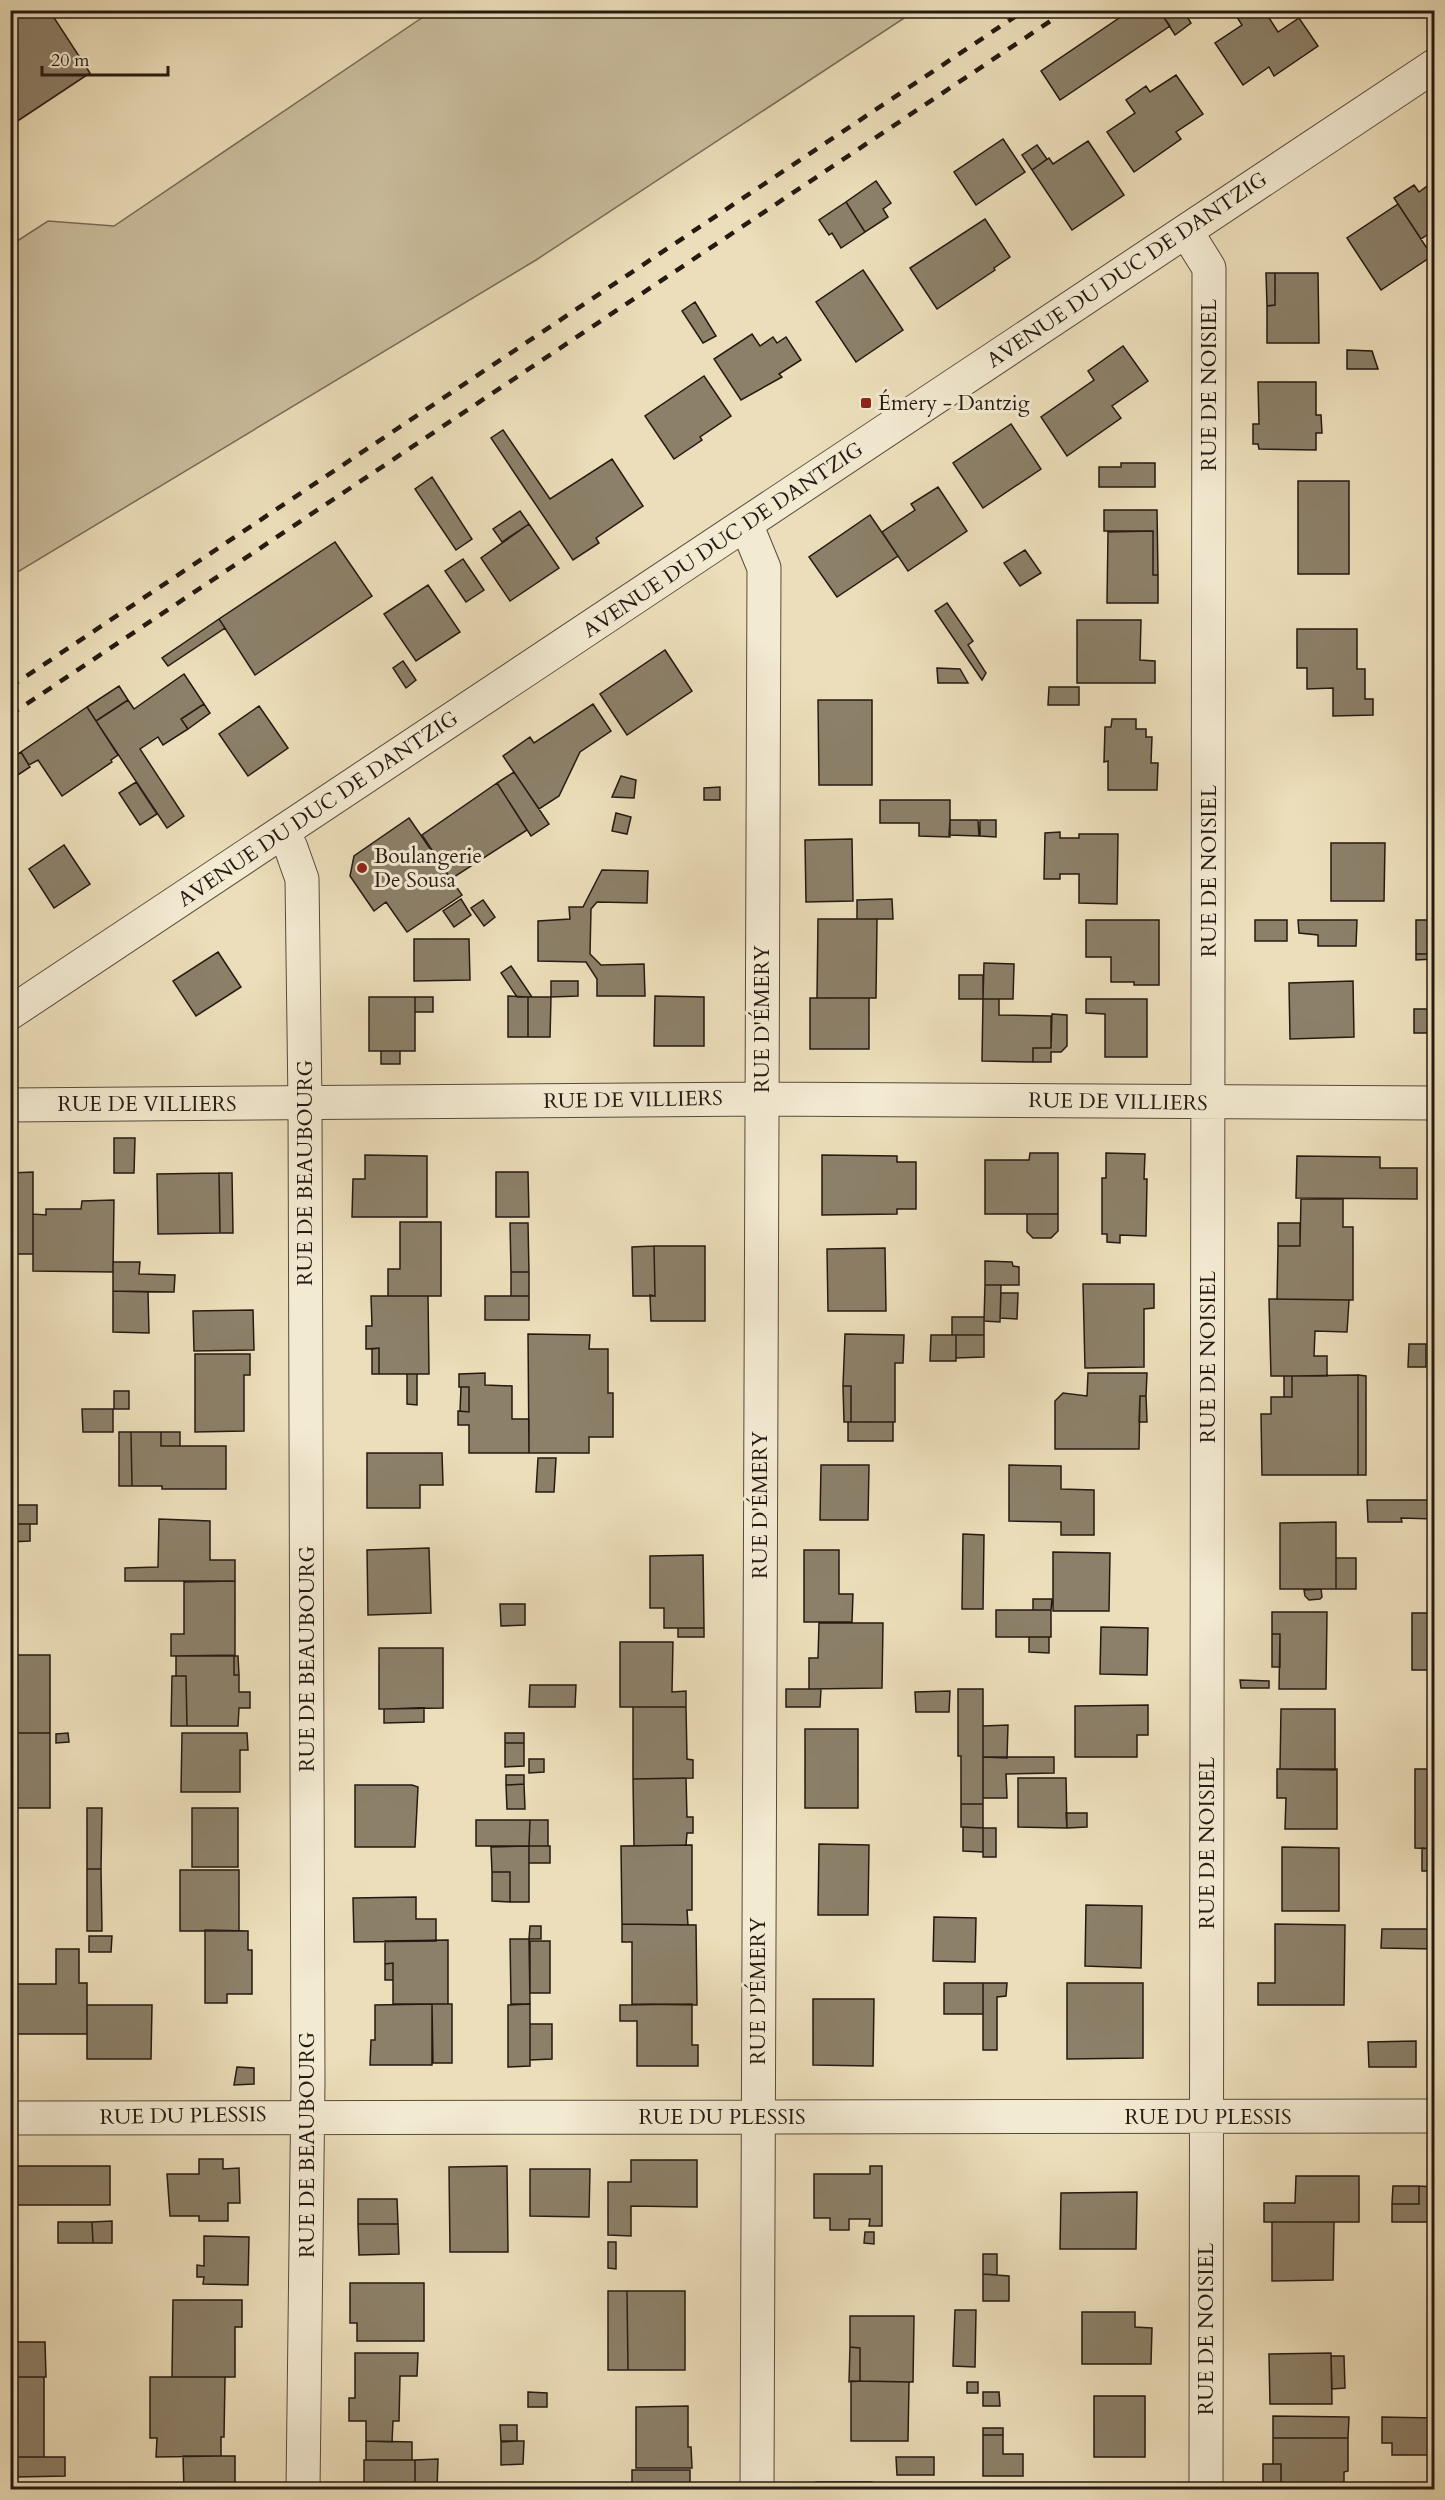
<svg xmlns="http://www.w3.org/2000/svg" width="1445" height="2500" font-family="Cardo,serif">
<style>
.green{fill:#cabd9d;stroke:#786c58;stroke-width:1.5}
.building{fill:#8c8069;stroke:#251a12;stroke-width:1.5}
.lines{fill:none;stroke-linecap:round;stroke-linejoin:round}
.minor-casing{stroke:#574b3c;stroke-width:35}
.minor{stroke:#f3ead2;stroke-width:33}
.rail{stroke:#251a12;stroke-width:4.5;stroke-dasharray:10 10;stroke-linecap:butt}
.poi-dot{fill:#8f2418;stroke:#f3ead2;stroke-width:2}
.labels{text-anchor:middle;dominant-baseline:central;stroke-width:6;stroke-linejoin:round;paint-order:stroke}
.street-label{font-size:21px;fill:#251a12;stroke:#f3ead2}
.poi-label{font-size:21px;fill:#251a12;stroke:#f3ead2;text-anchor:start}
</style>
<rect width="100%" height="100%" fill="#ecdeba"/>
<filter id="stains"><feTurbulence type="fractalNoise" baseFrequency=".00333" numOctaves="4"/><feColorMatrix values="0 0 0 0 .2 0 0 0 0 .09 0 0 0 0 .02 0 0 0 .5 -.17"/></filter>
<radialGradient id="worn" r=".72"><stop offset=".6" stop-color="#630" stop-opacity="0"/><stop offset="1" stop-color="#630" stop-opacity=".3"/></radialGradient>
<path class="green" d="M432 11H915L536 260 11 576V245L48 221 114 226Z"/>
<path class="building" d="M10 10H49L90 73 10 126Z
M1131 10H1159L1170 26 1060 100 1041 71Z
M1159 10H1183L1191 23 1175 35Z
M1240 10H1264L1278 32 1299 18 1318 46 1274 76 1269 67 1243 85 1215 43 1242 25 1235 14Z
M1176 75 1203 114 1176 132 1181 139 1134 172 1107 132 1135 113 1126 100 1146 86 1150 92Z
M1003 139 1025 172 976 205 954 172Z
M1088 141 1124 195 1072 230 1032 170 1049 158 1053 164Z
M1037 145 1047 159 1032 170 1022 155Z
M876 181 891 203 883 209 888 217 865 232 846 202Z
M1434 181V230L1421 239 1394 198 1414 185 1419 192Z
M846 202 865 232 841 248 832 233 829 235 819 220Z
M1398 204 1432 256 1381 290 1347 238Z
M985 219 1010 257 994 268 995 270 937 309 910 268Z
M863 270 903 330 856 362 816 302Z
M1266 273H1275V305L1267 306Z
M1275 273H1318L1319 343H1267V306L1275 305Z
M695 302 716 336 703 343 682 311Z
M752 334 760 346 773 337 777 343 786 337 801 360 779 374 782 377 741 400 714 359Z
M1123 346 1148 381 1112 406 1121 418 1067 456 1041 417 1094 380 1088 371Z
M1347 350 1372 351 1378 369H1347Z
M704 376 731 416 700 437 702 440 674 459 645 416Z
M1258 382H1316V415H1321L1322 433H1316V450L1259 449 1258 444H1253V424H1259Z
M1011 424 1041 469 983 508 953 463Z
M503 430 550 499 612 459 643 506 596 538 599 543 573 560 491 438Z
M1121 463H1155V487H1099V467H1121Z
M432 477 472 539 456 550 415 489Z
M1298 481H1349V574H1298Z
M938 487 967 531 908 571 882 532 915 510 911 504Z
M1104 510H1157L1158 575H1153V531H1104Z
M520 511 529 524 502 542 493 529Z
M870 515 898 556 837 597 809 557Z
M529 524 559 568 510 601 481 558Z
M1153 531V575H1158V603H1107L1108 532Z
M335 542 372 596 255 675 219 619Z
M1025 550 1041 573 1020 586 1004 563Z
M463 559 484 590 466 602 445 571Z
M428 585 460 632 416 661 384 614Z
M947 603 973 641 968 645 986 673 982 680 935 611Z
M219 619 225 628 168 666 162 658Z
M1077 620H1141L1140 660 1155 661V683H1077Z
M1297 629H1357V669H1365V699H1373V715L1333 716V688L1307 689V668H1297Z
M665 650 692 691 627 735 600 694Z
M403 661 416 680 406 688 393 668Z
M937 668 960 669 968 683H938Z
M184 674 204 704 181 719 188 729 163 745 158 737 140 749 184 816 167 828 96 721 128 700 134 709Z
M119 686 128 700 96 721 87 707Z
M1049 687H1079V705H1048Z
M818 700H872V785H819Z
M204 704 210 713 188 729 181 719Z
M593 704 611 731 580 752 559 796 539 809 503 756 530 737 534 743Z
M259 706 288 748 248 776 219 734Z
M87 707 118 755 111 760 112 762 62 796 38 760 29 765 21 752Z
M1112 719H1136V729H1146V737H1152L1151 763H1158L1157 790H1108V761L1104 762 1105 727H1111Z
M21 752 30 767 10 780V759Z
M514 772 549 824 531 836 497 783Z
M621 776 636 780 634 798 612 797Z
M136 782 157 814 140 825 119 793Z
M497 783 527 830 451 879 422 835Z
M720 787V800H704V788Z
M880 800H950V837L919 836V823H880Z
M616 813 631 817 627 834 612 831Z
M409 818 462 895 407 932 386 902 374 911 350 876 354 856Z
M950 820H978L979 836 949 835Z
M980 820H996V837L980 836Z
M1060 832V838H1079V834H1118L1117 904 1079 903V874H1060V879H1044L1045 833Z
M852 839 853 901 806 902 805 840Z
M1331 843H1385L1384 901H1331Z
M64 845 90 884 54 908 29 869Z
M602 870 648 871 647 903 597 902 591 909 590 954 601 965 644 964 645 996H597V979L586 962 538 961V921L570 919 569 907H583Z
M461 899 471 915 454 927 443 911Z
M892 899 893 919H857V900Z
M483 900 495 917 484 926 471 908Z
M818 919H877L876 998H817Z
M1086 920H1159V985H1134V982H1111V957H1086Z
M1255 920H1287V941H1255Z
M1298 920H1357L1356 946H1318V935L1299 933Z
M1416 920H1434V954H1416Z
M414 939H469L470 980 414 981Z
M218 952 241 987 196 1016 173 981Z
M1416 954H1434V959L1416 960Z
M984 963 1014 964 1013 999H983Z
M511 966 532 997H517L501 973Z
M959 975H983V999H959Z
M551 981H578V996L551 997Z
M1353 981 1354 1037 1290 1039 1289 983Z
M508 996 528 997V1037H508Z
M655 996 704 997V1046H654Z
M369 997H415V1051H369Z
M415 997H433V1012H415Z
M528 997H551L550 1037H528Z
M810 998H869V1049H810Z
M983 999H999V1015L1051 1016V1048H1033V1062L982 1061Z
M1086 999H1147V1057H1105V1014L1086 1013Z
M1414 1009H1434V1033H1414Z
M1052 1014 1067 1015V1046L1061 1052H1051V1062H1033V1048H1051Z
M381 1051H400V1064H381Z
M114 1138H135L134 1173H114Z
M1030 1153H1058V1214H985V1160H1029Z
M1106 1153 1145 1154 1144 1179H1147L1146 1236 1120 1235V1243L1107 1242V1234H1102V1178H1106Z
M365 1155 427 1156V1217H352L353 1179H365Z
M822 1155 897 1156V1162H916V1209H897V1214L822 1215Z
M1297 1156 1380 1157V1168H1417V1199L1296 1198Z
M33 1172V1254H10V1173Z
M496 1172H528L529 1217H496Z
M219 1173H232L233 1233H220Z
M219 1173 220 1233 158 1234 157 1174Z
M1301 1199H1343V1227H1353V1300L1277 1299 1278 1246H1300Z
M114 1200 113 1272 33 1271V1214L46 1215V1209H81L82 1201Z
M1027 1214H1058V1231L1051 1238H1033L1027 1232Z
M400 1222H441V1296H388V1269H400Z
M510 1223H528L529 1272H511Z
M1278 1223H1300V1246H1278Z
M654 1246 655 1296H633L632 1247Z
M654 1246H705V1321H651L650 1295 655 1296Z
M885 1248 886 1311H828L827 1249Z
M985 1261 1012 1262 1013 1266 1019 1267V1285H985Z
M113 1262H140L139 1274 175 1275 174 1292 113 1291Z
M511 1272H529V1296H511Z
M1083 1284H1154V1308L1144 1309V1367L1085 1368Z
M985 1285H1001L1000 1322 984 1321Z
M113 1291 148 1292 149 1333 113 1332Z
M1001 1293H1018L1017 1319 1000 1318Z
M371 1296H428L429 1374H379V1348L366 1349V1326H372Z
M485 1296H529V1320H485Z
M1269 1299 1349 1300 1347 1332 1315 1331 1314 1356H1327V1376H1271Z
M253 1310 254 1350 194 1351 193 1311Z
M952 1317H984V1335H952Z
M528 1334 590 1335 589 1349H608V1393H613V1437H589V1453H529Z
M845 1334 904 1335 903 1363H895V1422H851V1386H843Z
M931 1335H956V1361H930Z
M956 1335H984V1357L956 1358Z
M1409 1344H1426V1367H1408Z
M379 1348V1374H372V1349Z
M195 1354H250V1375H244V1431L195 1432Z
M485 1373V1385L512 1386V1419H529V1453H469V1425H458V1411L469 1412V1387H459V1374Z
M1088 1373H1147L1146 1396H1140L1139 1449H1055V1401L1063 1393 1087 1396Z
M407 1374H417V1405L407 1404Z
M1358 1375 1366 1376V1475H1358Z
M1358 1375V1475H1262L1261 1414H1271V1397H1292V1376Z
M1284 1376H1292V1397H1284Z
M843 1386H851V1422H844Z
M461 1387H469V1412L460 1411Z
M114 1391H129V1409H114Z
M1140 1396H1146L1147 1422H1139Z
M82 1409H113V1432H83Z
M848 1422H893V1441H848Z
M119 1432H131L132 1486H119Z
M131 1432H161V1446H226V1489H162V1486H132Z
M161 1432H180V1446H161Z
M367 1453H442L443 1485H420V1508H367Z
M538 1458H556L554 1492H536Z
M821 1465H869L868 1520H820Z
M1009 1465 1061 1466V1489L1094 1490V1535H1061V1522L1009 1521Z
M1367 1500H1434V1519L1401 1518 1402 1522H1368Z
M10 1505H37V1524H10Z
M159 1519 210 1521V1560H235V1581H125V1568L158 1567Z
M1336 1522V1589H1280V1523Z
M10 1524H30V1541L10 1542Z
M963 1534 984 1535 983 1609H962Z
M429 1548 431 1613 368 1615 367 1550Z
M804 1550H839V1594H853L852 1622H804Z
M1053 1552 1110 1553 1109 1611H1053Z
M703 1555 704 1628H664V1608H650V1556Z
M1336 1558H1356V1589H1336Z
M235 1581V1655L171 1656V1634H184V1582Z
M1321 1589 1322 1597 1320 1599 1309 1600 1305 1596 1304 1590Z
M1033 1599H1052L1051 1610H1033Z
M500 1604H525V1625L501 1626Z
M996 1610H1051V1637H996Z
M1272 1612H1327L1326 1689H1279L1280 1634H1272Z
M1412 1613H1434V1670H1412Z
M819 1623H883L882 1688 809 1689V1658H818Z
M1101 1627 1148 1628 1147 1675 1100 1674Z
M678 1628H704V1637H678Z
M1272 1634H1280V1667H1272Z
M1029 1637H1049V1653L1029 1652Z
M620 1642H673L672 1692 686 1691V1707H620Z
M379 1648H443V1708L379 1709Z
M11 1655H50V1733H11Z
M176 1656H234V1675H239V1692H250V1708H239L238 1726H187L186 1676H176Z
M234 1656H238L239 1675H234Z
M172 1676H186L187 1726H171Z
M1240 1680 1269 1681V1688H1241Z
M530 1685H576L575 1707H529Z
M786 1689H821L820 1707H786Z
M958 1689H983V1804H961V1756H958Z
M950 1691 949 1712H916L915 1692Z
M1148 1705V1735H1137V1757H1075V1706Z
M633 1707H686L687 1759 693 1760V1778L633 1779Z
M424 1708V1722L384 1723V1709Z
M1281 1709H1335V1770L1280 1769Z
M1008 1725 1007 1758 983 1757V1726Z
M805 1729H858V1808H805Z
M11 1733H50V1808H11Z
M68 1733 69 1742 56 1743V1734Z
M182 1733H247L248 1750H240V1792H181Z
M505 1733H524V1743H505Z
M505 1743H524V1766L505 1767Z
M983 1757H1054V1773L1006 1774 1007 1798H983Z
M529 1759H544V1772L529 1773Z
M1277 1769H1337V1829H1285L1286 1798H1277Z
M1415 1769H1434V1849L1415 1848Z
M506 1775H524V1784L506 1785Z
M686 1778 687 1817H693V1833H687L686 1845 634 1846 633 1779Z
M1018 1778H1066L1067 1828 1018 1827Z
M524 1784 525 1809H507L506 1785Z
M355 1785H412L418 1787 415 1847H355Z
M961 1804H983V1828L961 1827Z
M87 1808H102L101 1869H87Z
M192 1808H238V1867H192Z
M1066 1813H1087V1827L1067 1828Z
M476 1820H530L529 1846H476Z
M530 1820H548V1846H529Z
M963 1827 983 1828V1852L963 1851Z
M983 1828H996V1857H983Z
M819 1844 869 1845 868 1915H818Z
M692 1845V1910H687L688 1925 622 1924 621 1846Z
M529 1846V1902H510V1872H492L491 1847Z
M529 1846H550V1863H529Z
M1282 1847 1339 1848V1911H1282Z
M1422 1848 1434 1849V1871H1422Z
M87 1869H101L102 1931H87Z
M180 1870H239V1931H180Z
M492 1872H510V1902L492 1901Z
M416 1897V1919H436V1941L354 1942 353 1898Z
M1086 1905 1142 1906 1141 1968 1085 1966Z
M934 1917 976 1918 975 1962 933 1961Z
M622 1924 696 1925 697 2005 632 2004V1942H622Z
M1275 1924 1345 1925 1344 2005H1258V1983H1275Z
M530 1926H541V1939H529Z
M1382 1929H1434V1949L1381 1948Z
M205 1930 248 1931V1950H252V1994H227V2003H205Z
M89 1936H112L111 1952H89Z
M510 1939H529L530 2004H511Z
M448 1940V2004H393V1963L385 1964V1941Z
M530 1941H550V1993H530Z
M56 1949H79V1983H87V2034H12V1984H56Z
M393 1963V1980H385V1964Z
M944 1983H983V2014H944Z
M983 1983H1007L1006 1996 997 1997V2050H983Z
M1067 1983H1143V2058L1067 2059Z
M813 1999H874L873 2066 813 2065Z
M432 2004V2065H370L371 2040H375V2005Z
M432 2004H452V2063H433Z
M530 2004V2066L508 2067V2005Z
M692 2004V2045H698V2066H637V2021H620V2005Z
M87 2005H152L151 2059H87Z
M530 2024H552V2059L530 2060Z
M1416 2041V2067H1369L1368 2042Z
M237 2067 254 2068V2084L234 2085Z
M199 2159H223V2169L239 2168 240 2203H228V2221H199V2216H170L167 2174H199Z
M631 2160H697V2207L631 2206V2236L608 2235V2182H631Z
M17 2166H110V2205H17Z
M507 2166 508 2252H450L449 2167Z
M870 2166H882V2226H869L870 2219H849V2230H830V2218H814V2174H870Z
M530 2169H590L589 2217 530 2216Z
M1296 2176H1359V2222H1264V2203H1295Z
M1393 2186H1419V2204H1392Z
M1419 2186 1434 2187V2222H1392V2204H1419Z
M1137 2192 1136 2249H1060L1061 2193Z
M358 2199H397L398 2224H358Z
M112 2221V2243H93L92 2222Z
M58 2222H92L93 2243H58Z
M1272 2222H1334L1333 2280 1272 2281Z
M358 2224H398L399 2254 359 2255Z
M865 2232H874V2244L864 2243Z
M204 2236 249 2237 248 2285 203 2284 204 2277H197V2265L204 2266Z
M608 2242H616V2269L608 2268Z
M983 2254H997V2275L983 2274Z
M983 2274 1009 2276V2301H983Z
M350 2283H424V2341H357V2323H350Z
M608 2291H627L628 2370H608Z
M627 2291H685V2370H628Z
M173 2300H242V2327H235V2377H172Z
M955 2310H976L975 2367 953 2366Z
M1082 2312H1135V2327L1152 2328 1151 2364H1082Z
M850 2316H914L913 2382 860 2381V2348L850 2347Z
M16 2342H45L46 2377H16Z
M850 2347 860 2348V2381L849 2382Z
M355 2353H418L417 2376H400L399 2421H393L392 2442 366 2441V2421H349V2398H355Z
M1331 2353 1332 2404H1270L1269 2354Z
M1331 2356H1344L1345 2388 1332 2389Z
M16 2377H44V2457H16Z
M150 2377H225L224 2437H221V2456L156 2457 157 2438H150Z
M851 2381 909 2382 908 2441H851Z
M967 2382H978V2393H967Z
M528 2392 547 2393V2407H528Z
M983 2392H999L1000 2406H983Z
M1094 2396H1145V2457H1094Z
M688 2406V2447H691L692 2468H636V2407Z
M10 2411 16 2412V2438H10Z
M1273 2416 1349 2417 1348 2438H1273Z
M1382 2417 1434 2418V2455H1392V2443H1382Z
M500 2425H517V2441L501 2442Z
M983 2428H1003V2435H983Z
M983 2435H1003V2454H1023V2476H983Z
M1273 2438H1348V2471L1344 2472V2490H1281V2464H1273Z
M366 2441 412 2442V2460H366Z
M501 2441H524L523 2464 501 2465Z
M183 2456H235V2490H184Z
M16 2457H65V2476L16 2477Z
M896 2457H934V2475H897Z
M438 2459 437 2490H415V2460Z
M364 2460H415V2490H364Z
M1263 2464H1281V2490H1263Z
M632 2470H690V2490H632Z
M816 2482H872V2490H816Z"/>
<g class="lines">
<defs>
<path id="minor" d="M1186 231 1209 268 1206 2490
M746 524 764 568 757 2490
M283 832 291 848 302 879 305 1104 308 2082 303 2490
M10 1013 1434 66
M10 1105 762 1099 1434 1103
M10 2118C485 2114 960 2119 1434 2116"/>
</defs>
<use href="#minor" class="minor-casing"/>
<use href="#minor" class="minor"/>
<path class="rail" d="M10 687 1025 10
M10 715 1067 10"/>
</g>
<g class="poi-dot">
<rect x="860" y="397" width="12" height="12" rx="3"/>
<circle cx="362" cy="868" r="6"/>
</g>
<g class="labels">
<g class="street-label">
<text transform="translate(1127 270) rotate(-34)">AVENUE DU DUC DE DANTZIG</text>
<text transform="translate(1209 385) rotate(-90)">RUE DE NOISIEL</text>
<text transform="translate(723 540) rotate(-34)">AVENUE DU DUC DE DANTZIG</text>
<text transform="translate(318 809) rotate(-34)">AVENUE DU DUC DE DANTZIG</text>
<text transform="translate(1209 871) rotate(-90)">RUE DE NOISIEL</text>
<text transform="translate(762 1019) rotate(-90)">RUE D'ÉMERY</text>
<text transform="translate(633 1100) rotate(-1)">RUE DE VILLIERS</text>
<text transform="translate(1118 1102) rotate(1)">RUE DE VILLIERS</text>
<text x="147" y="1104">RUE DE VILLIERS</text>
<text transform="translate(305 1173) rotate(-90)">RUE DE BEAUBOURG</text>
<text transform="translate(1208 1357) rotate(-90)">RUE DE NOISIEL</text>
<text transform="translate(760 1505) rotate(-90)">RUE D'ÉMERY</text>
<text transform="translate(307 1659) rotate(-90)">RUE DE BEAUBOURG</text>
<text transform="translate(1207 1843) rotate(-90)">RUE DE NOISIEL</text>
<text transform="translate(758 1991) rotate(-90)">RUE D'ÉMERY</text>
<text transform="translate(183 2116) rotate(-1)">RUE DU PLESSIS</text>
<text x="722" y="2117">RUE DU PLESSIS</text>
<text x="1208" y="2117">RUE DU PLESSIS</text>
<text transform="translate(307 2145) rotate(-90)">RUE DE BEAUBOURG</text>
<text transform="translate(1206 2329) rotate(-90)">RUE DE NOISIEL</text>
</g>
<g class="poi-label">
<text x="878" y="403">Émery - Dantzig</text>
<text x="374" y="856">Boulangerie<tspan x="374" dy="24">De Sousa</tspan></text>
</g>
</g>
<rect width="1445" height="2500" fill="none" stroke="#ecdeba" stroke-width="36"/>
<rect x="12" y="12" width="1421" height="2476" fill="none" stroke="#251a12" stroke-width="3"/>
<rect x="18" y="18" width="1409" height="2464" fill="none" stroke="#251a12" stroke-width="1.5"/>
<path d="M42 66v9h126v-9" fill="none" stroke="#251a12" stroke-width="3"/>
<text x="51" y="66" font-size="18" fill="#251a12" stroke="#f3ead2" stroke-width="4.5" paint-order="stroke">20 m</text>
<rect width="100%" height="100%" filter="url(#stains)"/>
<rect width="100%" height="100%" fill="url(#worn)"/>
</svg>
